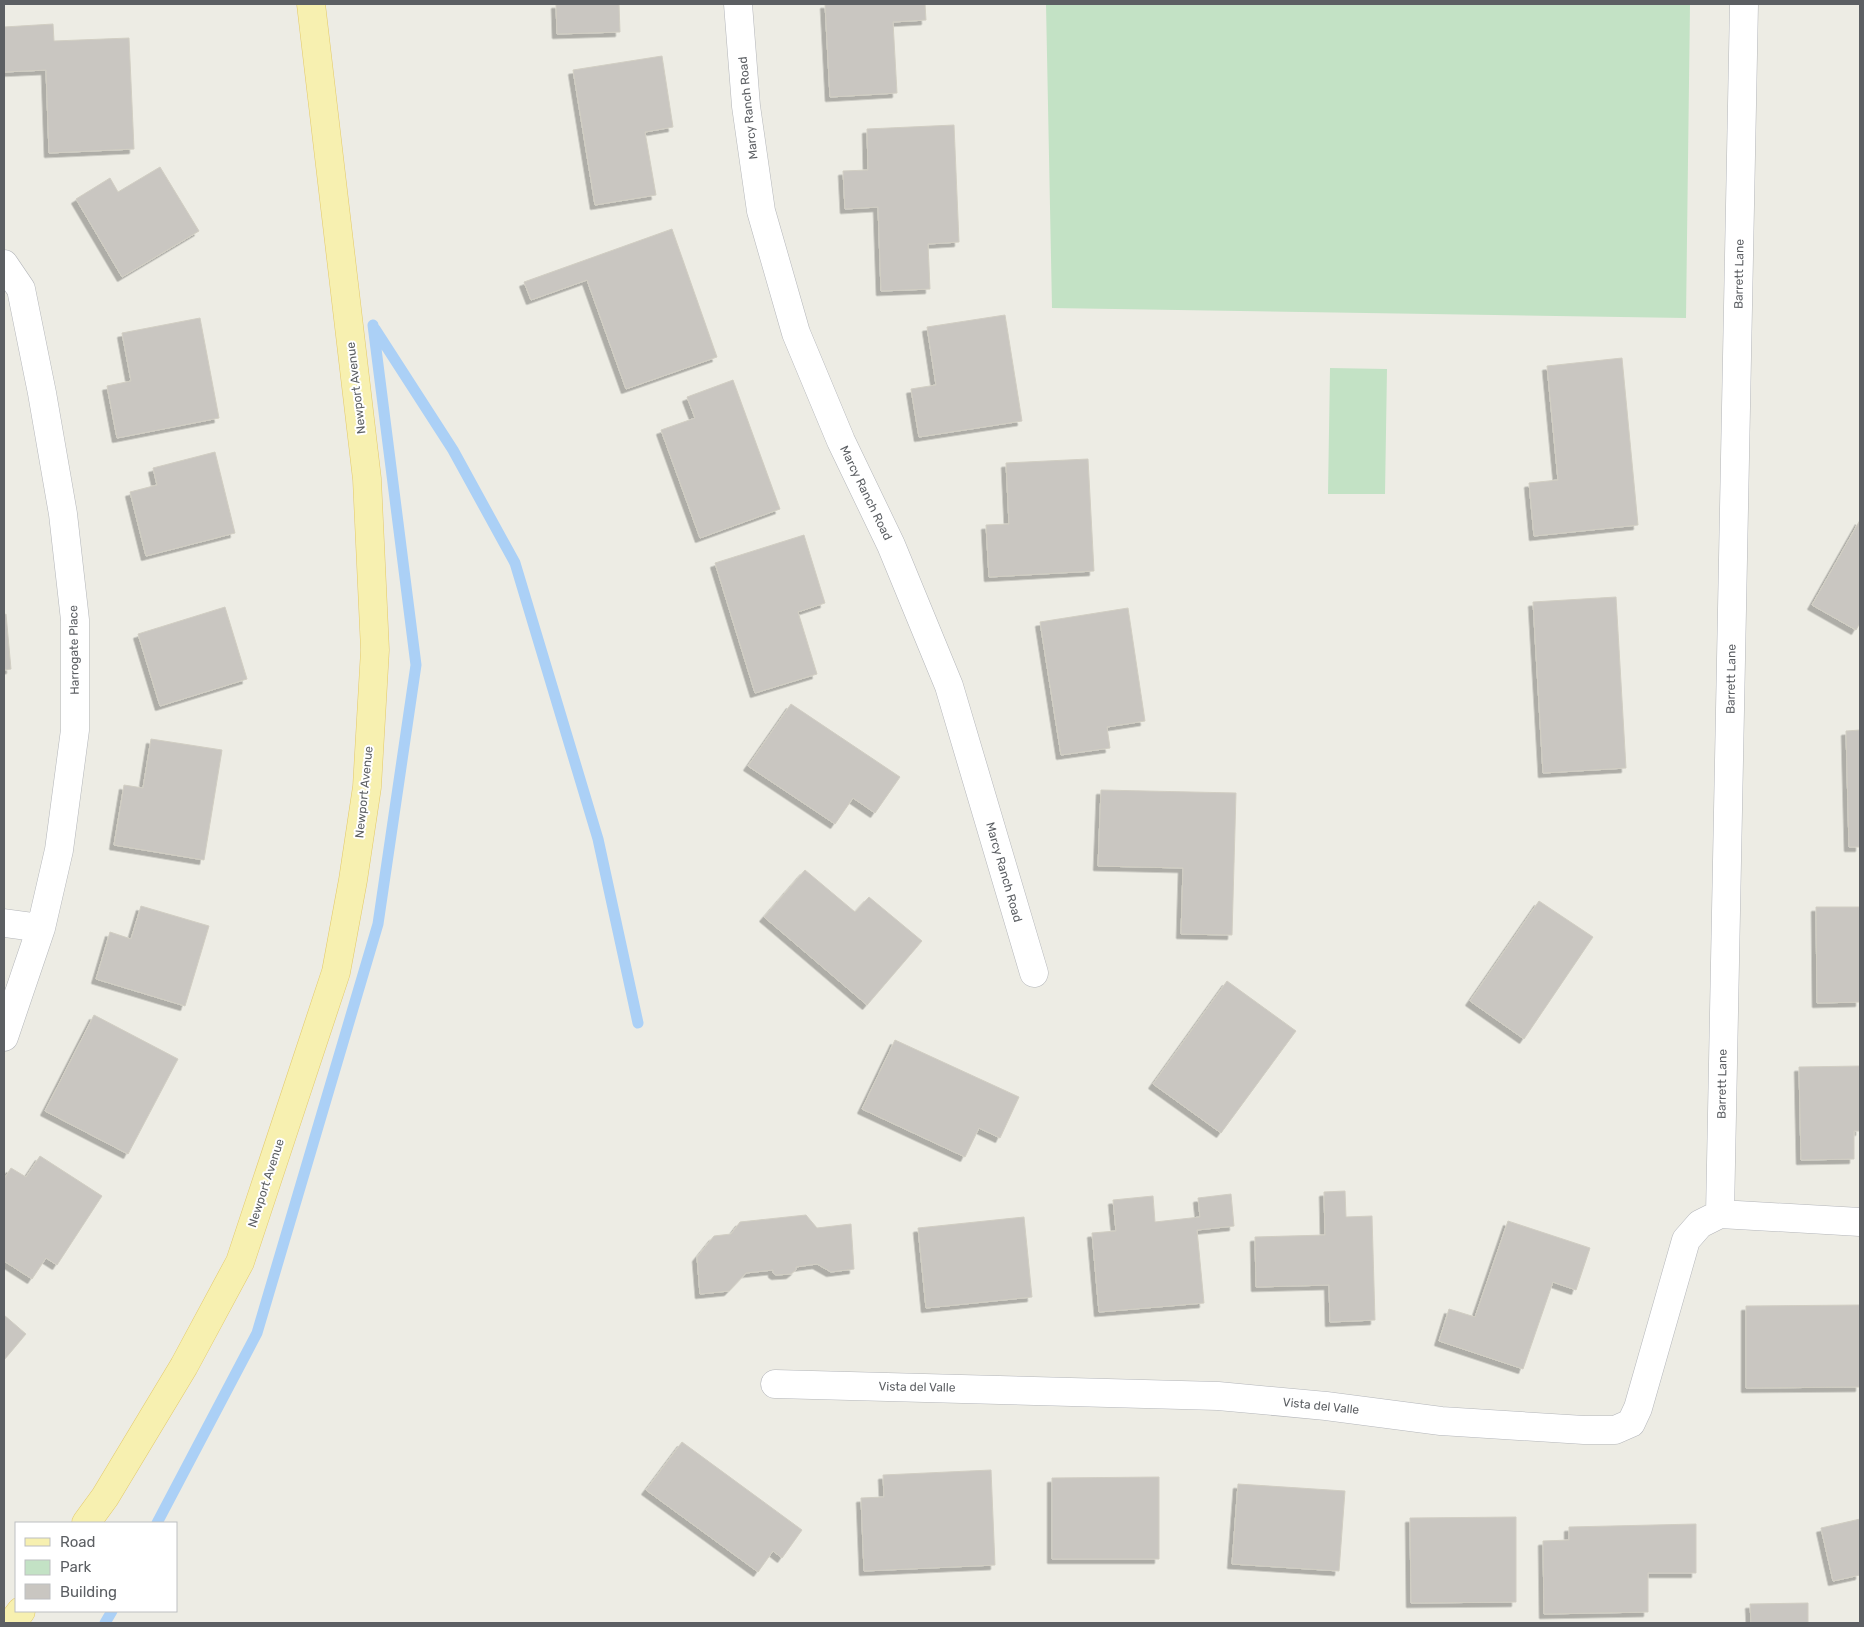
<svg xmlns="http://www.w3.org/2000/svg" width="1864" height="1627" font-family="Rubik,sans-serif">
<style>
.green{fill:#c3e2c5}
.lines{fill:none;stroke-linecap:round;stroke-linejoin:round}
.stream{stroke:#abd0f6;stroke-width:11}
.building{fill:#c9c6c1;stroke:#d1cec3;filter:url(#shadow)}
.minor-casing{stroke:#b4b6ba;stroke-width:29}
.major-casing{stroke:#e3c968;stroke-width:29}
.minor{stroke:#fff;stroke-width:28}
.major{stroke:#f7f0b0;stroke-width:28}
.labels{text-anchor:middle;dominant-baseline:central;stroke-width:4;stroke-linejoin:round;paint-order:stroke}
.street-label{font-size:12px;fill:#5c5f63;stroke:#fff}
</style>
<defs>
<filter id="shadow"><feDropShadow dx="-4.5" dy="4.5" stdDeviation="0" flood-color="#0004"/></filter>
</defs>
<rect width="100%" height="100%" fill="#edece4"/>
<path class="green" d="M1046 4H1690L1686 318 1052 308Z
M1330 368 1387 369 1385 494H1328Z"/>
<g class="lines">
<path class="stream" d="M375 329 453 450 515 563 598 839 638 1023
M157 1523 257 1333 378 924 416 665 373 325
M105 1623 112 1611"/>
</g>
<path class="building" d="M556 4H619L620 32 557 34Z
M825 4H925L926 20 893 22 897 93 830 97Z
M53 24 54 41 129 38 134 149 49 153 46 70 4 72V27Z
M662 56 673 127 645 132 656 195 595 205 573 70Z
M954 125 959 242 928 244 930 289 881 291 878 207 845 209 843 171 868 170 867 129Z
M160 167 199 231 122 277 76 199 110 178 118 192Z
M672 229 717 357 626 389 587 280 531 300 524 282Z
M1005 315 1022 421 919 437 911 389 936 385 927 327Z
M200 318 219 418 117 438 107 386 131 381 122 333Z
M1622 358 1638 525 1534 536 1529 483 1558 480 1547 366Z
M733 380 780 509 700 538 661 430 695 418 687 397Z
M215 452 235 533 146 556 130 492 157 485 153 468Z
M1088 459 1094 571 989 577 986 525 1009 524 1006 463Z
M1860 520V623L1856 630 1812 605Z
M804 535 825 603 798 612 817 674 755 693 715 563Z
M1616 597 1626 768 1543 773 1533 602Z
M225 607 247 679 160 706 138 634Z
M1128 608 1145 721 1107 727 1110 748 1061 755 1040 622Z
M6 614 11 669 4 670V615Z
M791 704 900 777 875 813 853 798 835 824 748 766Z
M1860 730V847H1849L1846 731Z
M151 739 222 750 204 860 114 845 124 785 143 788Z
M1101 790 1236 793 1232 935 1181 934 1183 868 1098 866Z
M805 870 855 912 869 897 922 941 867 1005 764 917Z
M1539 901 1593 937 1524 1039 1470 1001Z
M141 906 209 926 185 1006 96 979 110 932 131 939Z
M1816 907H1860V1002L1817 1003Z
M1227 981 1296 1031 1221 1133 1153 1084Z
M94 1015 178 1059 128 1154 45 1111Z
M895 1040 1019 1097 1000 1138 979 1128 965 1157 862 1109Z
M1860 1066V1131H1854V1159L1801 1160 1799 1067Z
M40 1156 102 1196 57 1265 46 1258 32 1279 4 1261V1179L11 1168 26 1177Z
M1345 1191 1346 1217 1372 1216 1375 1320 1330 1322 1329 1285 1256 1287 1255 1237 1325 1235 1324 1192Z
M1231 1194 1234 1226 1197 1230 1204 1303 1099 1312 1092 1233 1116 1231 1113 1200 1153 1196 1155 1222 1200 1217 1198 1198Z
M806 1215 817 1228 851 1224 854 1269 831 1272 817 1264 796 1267V1270L791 1274 776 1275 773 1273V1270L746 1273 729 1291 700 1294 697 1257 714 1236 731 1234 740 1222Z
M1024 1217 1032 1297 926 1308 918 1228Z
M1508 1221 1590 1248 1576 1290 1553 1282 1523 1369 1439 1341 1449 1309 1475 1317Z
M1860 1305V1387L1746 1388V1306Z
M4 1315 26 1334 4 1360Z
M682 1442 802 1530 782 1558 773 1551 758 1572 646 1490Z
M991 1470 995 1565 864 1571 861 1498 884 1497 883 1475Z
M1159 1477V1559H1052V1478Z
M1238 1484 1345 1491 1339 1571 1232 1564Z
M1516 1517V1602L1411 1603 1410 1518Z
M1860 1519V1575L1833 1581 1821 1528Z
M1696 1524V1573H1648V1612L1544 1614 1543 1541 1569 1540V1527Z
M1808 1603V1623H1751L1750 1604Z"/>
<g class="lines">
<defs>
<path id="minor" d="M738 4 746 106 761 211 796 333 841 441 891 545 949 686 1034 973
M4 264 21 289 42 393 63 514 75 620V730L59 850 41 928 4 1037
M4 923 41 928
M1720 1214 1744 4
M1720 1214 1860 1222
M775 1384 1218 1396 1326 1406 1441 1421 1584 1430H1615L1631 1423 1638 1408 1686 1240 1700 1224 1720 1214"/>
<path id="major" d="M86 1523 105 1497 184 1366 240 1262 336 972 353 880 367 787 375 650 367 479 311 4
M12 1623 21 1611"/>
</defs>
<use href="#minor" class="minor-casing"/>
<use href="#major" class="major-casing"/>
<use href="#minor" class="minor"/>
<use href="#major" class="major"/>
</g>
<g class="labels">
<g class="street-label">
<text transform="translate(748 108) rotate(-96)">Marcy Ranch Road</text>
<text transform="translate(1739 274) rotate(-89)">Barrett Lane</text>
<text transform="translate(356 388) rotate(-97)">Newport Avenue</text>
<text transform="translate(866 493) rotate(64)">Marcy Ranch Road</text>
<text transform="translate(74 650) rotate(-91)">Harrogate Place</text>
<text transform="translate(1731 679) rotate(-89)">Barrett Lane</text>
<text transform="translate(364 792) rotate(-84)">Newport Avenue</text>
<text transform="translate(1004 872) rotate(74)">Marcy Ranch Road</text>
<text transform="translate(1722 1084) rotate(-89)">Barrett Lane</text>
<text transform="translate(266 1183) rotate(-72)">Newport Avenue</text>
<text transform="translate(917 1387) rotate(1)">Vista del Valle</text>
<text transform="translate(1321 1406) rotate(6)">Vista del Valle</text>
</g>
</g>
<rect width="1864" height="1627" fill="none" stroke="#5c5f63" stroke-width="10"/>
<rect x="15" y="1522" width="162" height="90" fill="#ffffff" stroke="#bebfc1"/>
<rect x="25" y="1538" width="25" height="8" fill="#f7f0b0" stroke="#bebfc1"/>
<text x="60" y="1547" font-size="15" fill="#5c5f63">Road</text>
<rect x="25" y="1560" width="25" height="15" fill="#c3e2c5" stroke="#bebfc1"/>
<text x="60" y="1572" font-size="15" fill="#5c5f63">Park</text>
<rect x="25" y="1584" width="25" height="15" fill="#c9c6c1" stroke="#bebfc1"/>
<text x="60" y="1597" font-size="15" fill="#5c5f63">Building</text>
</svg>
